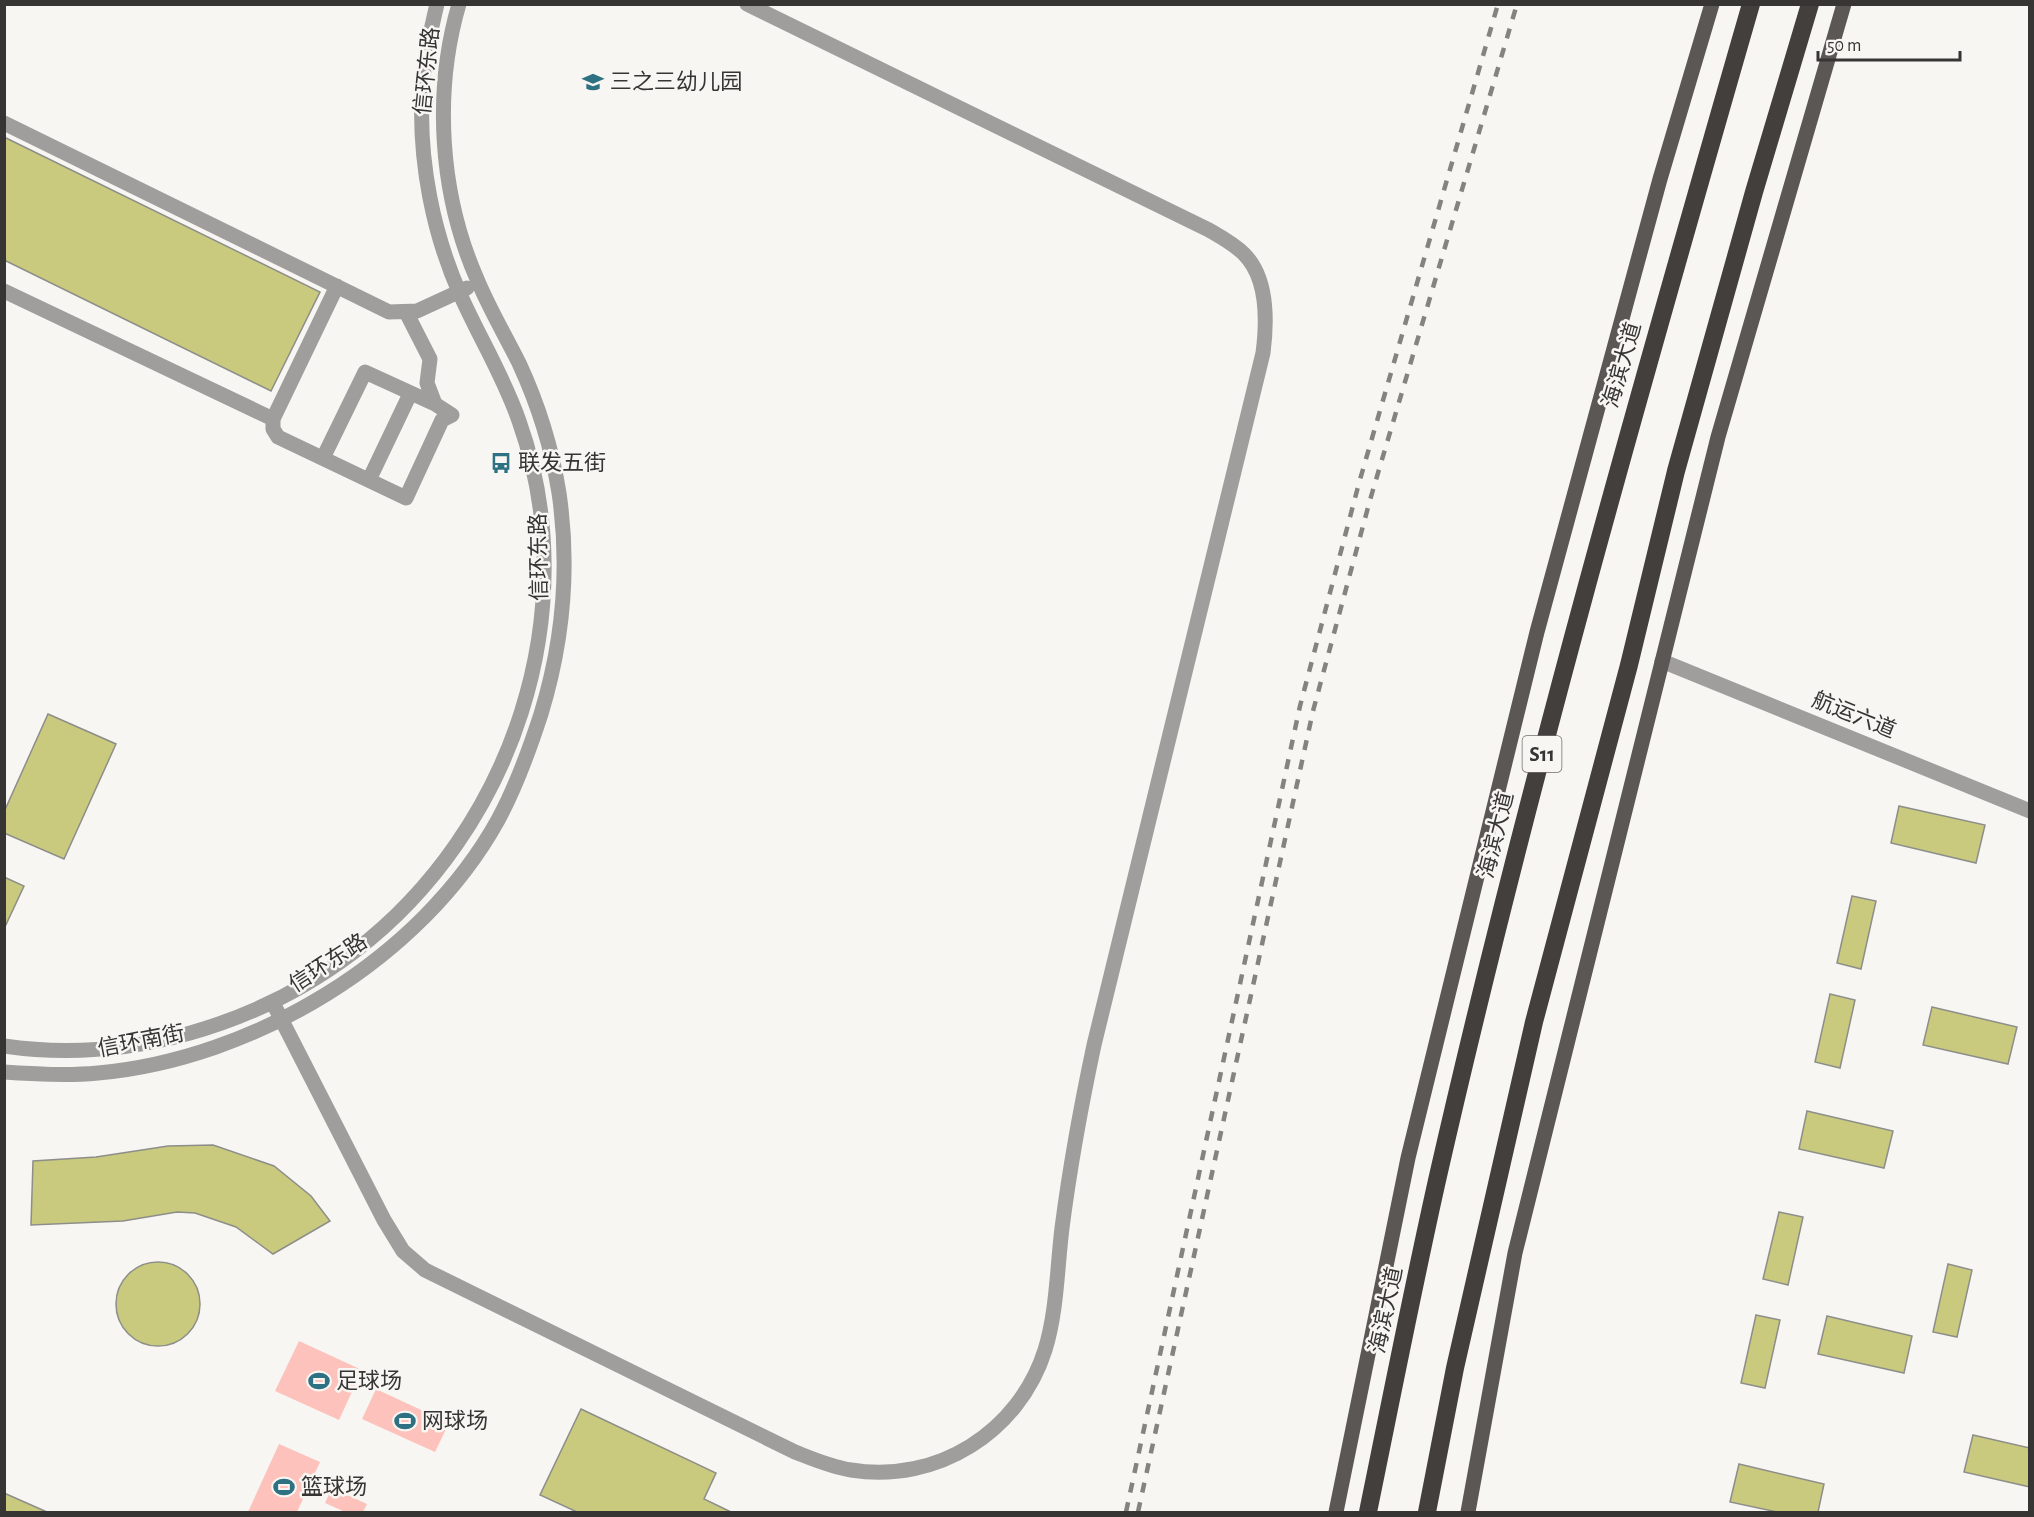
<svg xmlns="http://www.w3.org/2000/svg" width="2034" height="1517" font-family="'Alegreya Sans','Noto Sans SC',sans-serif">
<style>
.green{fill:#fdc2bb}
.building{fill:#c9ca7d;stroke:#8d8e8a;stroke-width:1.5}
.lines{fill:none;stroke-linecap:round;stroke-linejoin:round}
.minor{stroke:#a09e9d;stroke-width:15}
.major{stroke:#5a5755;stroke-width:15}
.highway{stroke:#423f3d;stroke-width:18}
.rail{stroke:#848380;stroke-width:4.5;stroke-dasharray:10 10;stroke-linecap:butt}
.labels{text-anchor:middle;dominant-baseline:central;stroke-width:5;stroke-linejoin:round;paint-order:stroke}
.shield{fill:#f8f6f2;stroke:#706f6d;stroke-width:1.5}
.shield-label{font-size:21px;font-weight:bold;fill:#363534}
.street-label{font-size:22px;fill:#363534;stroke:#f8f6f2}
.poi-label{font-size:22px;fill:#363534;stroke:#f8f6f2;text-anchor:start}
</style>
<rect width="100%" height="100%" fill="#f8f6f2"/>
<path class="green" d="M299 1341 362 1370 339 1420 275 1391Z
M376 1389 449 1423 435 1452 362 1419Z
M279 1444 320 1462 297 1512H248Z
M332 1488 367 1504 363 1512H345L325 1503Z"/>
<path class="building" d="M4 137 320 292 271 391 4 260Z
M48 714 116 744 64 859 4 833V812Z
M1899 806 1985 825 1976 863 1891 843Z
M4 877 24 886 4 929Z
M1852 896 1876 901 1861 969 1837 963Z
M1830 994 1855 1000 1840 1068 1815 1062Z
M1932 1007 2017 1027 2008 1064 1923 1045Z
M1807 1111 1893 1131 1884 1168 1799 1149Z
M213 1145 274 1166 311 1196 330 1221 273 1254 236 1227 195 1213 177 1212 123 1221 31 1225 33 1161 96 1157 168 1146Z
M1779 1212 1803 1217 1788 1285 1763 1279Z
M116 1304a42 42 0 1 1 84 0a42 42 0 1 1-84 0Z
M1948 1264 1972 1270 1957 1337 1933 1332Z
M1756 1315 1780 1320 1765 1388 1741 1383Z
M1827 1316 1912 1336 1904 1373 1818 1354Z
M581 1409 716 1473 704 1499 731 1512H577L540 1495Z
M1973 1435 2030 1448V1487L1964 1472Z
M1739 1464 1824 1484 1818 1512H1777L1730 1502Z
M4 1493 47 1512H4Z"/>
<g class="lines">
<path class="minor" d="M4 123 389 312 417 311 467 288
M4 291 273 419
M406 312 430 359 427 383 435 404
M323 458 365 372 435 404 452 415 442 420 406 498 278 437 273 429V419L337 286
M369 480 410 394
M1662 661 2030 811
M273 1003 384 1220 403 1251 425 1270 795 1452C813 1459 831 1467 851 1470 937 1484 1019 1432 1045 1350 1057 1311 1057 1269 1062 1228 1070 1166 1081 1106 1094 1045L1263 353C1267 322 1268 278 1244 254 1234 244 1221 237 1209 230L747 4
M4 1046C128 1064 256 1026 355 951 512 831 587 611 519 421 504 377 479 337 460 294 433 233 419 162 422 95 423 64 430 34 437 4
M4 1072C35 1074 67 1076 98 1073 254 1059 421 959 498 820 516 787 529 751 541 714 563 642 570 568 559 493 552 449 538 404 519 363 505 335 489 308 477 279 440 195 433 93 459 4"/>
<path class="major" d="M1336 1512 1408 1158 1537 632 1660 179 1712 4
M1468 1512 1515 1253 1718 437 1844 4"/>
<path class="highway" d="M1368 1512C1391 1400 1413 1287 1438 1176 1528 782 1639 393 1751 4
M1427 1512 1455 1368 1534 1022 1629 665 1676 471 1754 192 1810 4"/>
<path class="rail" d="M1126 1512 1300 706 1359 483 1498 4
M1138 1512 1313 711 1370 500 1517 4"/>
</g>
<defs>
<symbol id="school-bare" viewBox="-9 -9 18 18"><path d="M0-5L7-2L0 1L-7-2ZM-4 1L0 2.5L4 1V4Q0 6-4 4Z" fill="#2e7182" stroke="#f8f6f2" stroke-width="2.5" paint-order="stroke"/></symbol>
<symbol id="bus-bare" viewBox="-9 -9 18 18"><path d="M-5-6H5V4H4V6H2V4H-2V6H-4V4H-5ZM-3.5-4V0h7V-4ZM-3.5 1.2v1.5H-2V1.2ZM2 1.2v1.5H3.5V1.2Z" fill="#2e7182" stroke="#f8f6f2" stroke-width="2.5" paint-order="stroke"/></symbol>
<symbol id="stadium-bare" viewBox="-9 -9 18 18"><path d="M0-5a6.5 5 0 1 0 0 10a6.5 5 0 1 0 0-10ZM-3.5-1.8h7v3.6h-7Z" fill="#2e7182" stroke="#f8f6f2" stroke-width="2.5" paint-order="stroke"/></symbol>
</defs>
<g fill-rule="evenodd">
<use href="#school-bare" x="578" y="67" width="30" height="30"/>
<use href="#bus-bare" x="486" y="448" width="30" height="30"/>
<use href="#stadium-bare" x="304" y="1366" width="30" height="30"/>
<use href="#stadium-bare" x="390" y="1406" width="30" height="30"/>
<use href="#stadium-bare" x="269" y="1472" width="30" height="30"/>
</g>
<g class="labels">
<rect class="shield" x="1522.5" y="736" width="39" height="36" rx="4.5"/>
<g class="shield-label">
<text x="1542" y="754">S11</text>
</g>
<g class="street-label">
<text transform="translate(427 71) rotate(-84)">信环东路</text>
<text transform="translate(1622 365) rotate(-74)">海滨大道</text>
<text transform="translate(539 557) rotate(-91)">信环东路</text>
<text transform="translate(1854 715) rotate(22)">航运六道</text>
<text transform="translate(1496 835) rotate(-76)">海滨大道</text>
<text transform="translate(328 963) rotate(-33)">信环东路</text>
<text transform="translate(141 1041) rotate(-11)">信环南街</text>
<text transform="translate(1386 1310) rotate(-78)">海滨大道</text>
</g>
<g class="poi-label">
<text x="610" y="82">三之三幼儿园</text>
<text x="518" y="463">联发五街</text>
<text x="336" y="1381">足球场</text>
<text x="422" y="1421">网球场</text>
<text x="301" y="1487">篮球场</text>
</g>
</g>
<rect width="2034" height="1517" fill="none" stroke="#363534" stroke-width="12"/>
<path d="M1818 51v9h142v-9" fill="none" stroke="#363534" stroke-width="3"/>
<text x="1827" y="51" font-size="18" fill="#363534" stroke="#f8f6f2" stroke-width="4.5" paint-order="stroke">50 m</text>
</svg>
